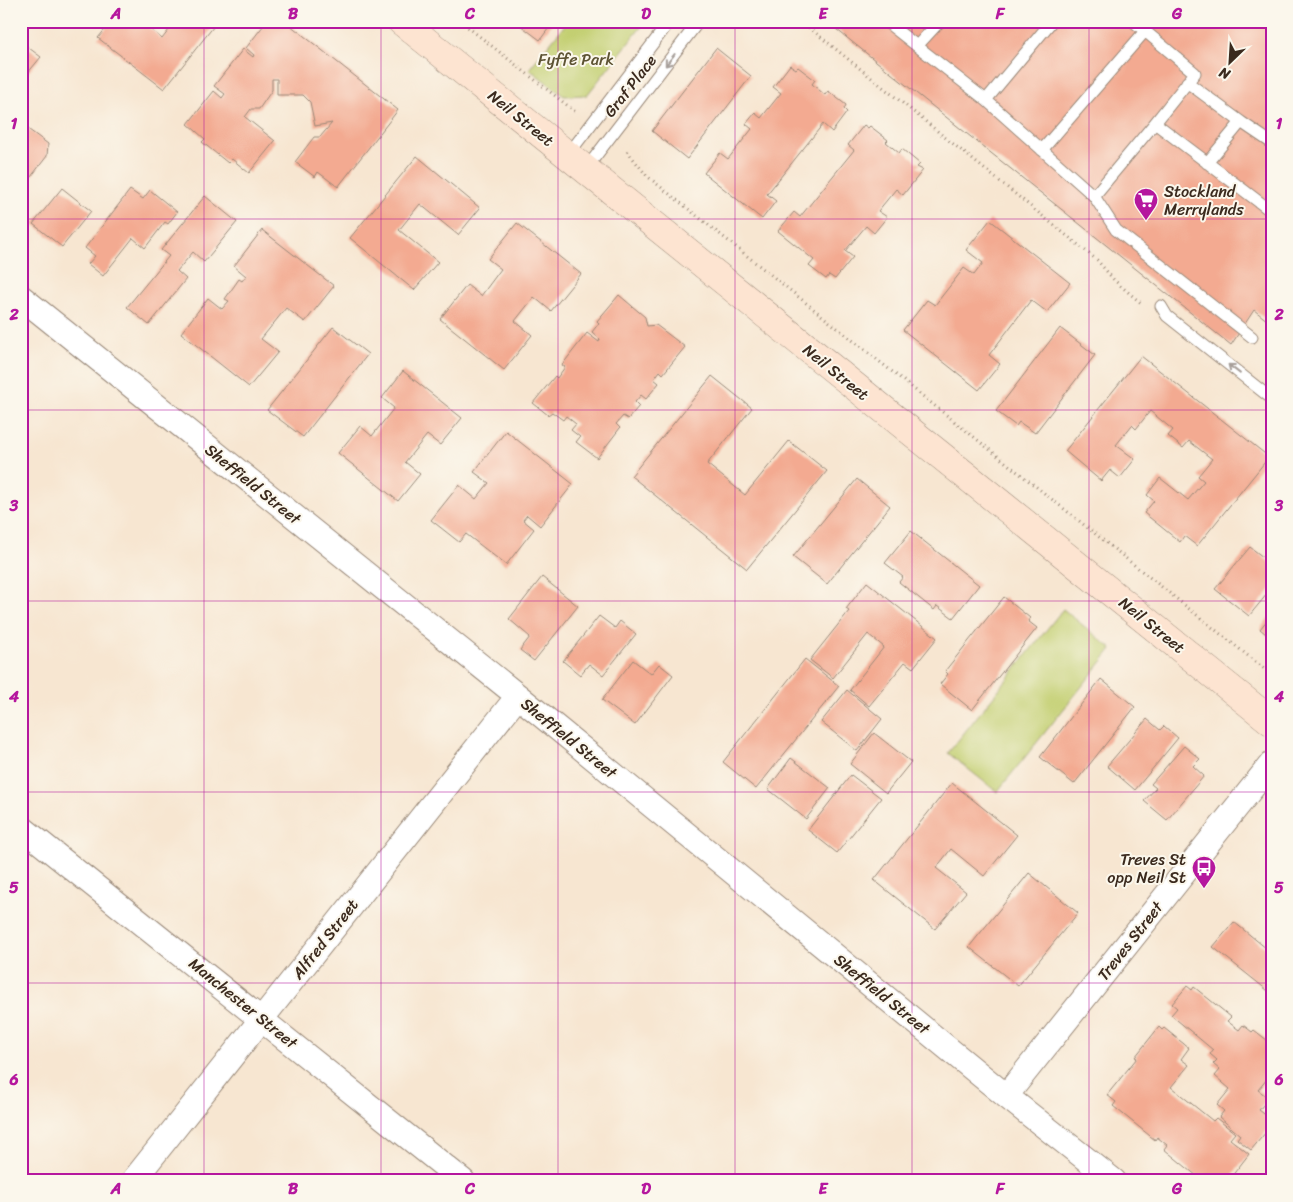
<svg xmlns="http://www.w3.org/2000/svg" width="1293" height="1202" font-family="Sriracha,sans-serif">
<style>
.green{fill:#c3cf71;stroke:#7f7c48}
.building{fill:#f3aa91}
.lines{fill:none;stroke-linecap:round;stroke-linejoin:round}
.service-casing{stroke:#998878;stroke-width:13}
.minor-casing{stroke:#998878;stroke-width:26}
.secondary-casing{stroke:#998878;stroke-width:29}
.path{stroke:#998878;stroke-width:3;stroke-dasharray:1 4;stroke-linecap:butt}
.service{stroke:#fff;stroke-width:11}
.minor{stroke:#fff;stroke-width:24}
.secondary{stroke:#fde4d1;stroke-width:28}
.oneway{stroke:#a79f9a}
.grid{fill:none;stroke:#b5179e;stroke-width:1;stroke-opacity:0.55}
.labels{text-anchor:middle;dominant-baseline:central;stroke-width:4;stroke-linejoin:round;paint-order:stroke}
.park-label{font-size:16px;fill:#5d5333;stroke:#fbf7ec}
.street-label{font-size:16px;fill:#3b2a1e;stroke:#fbf7ec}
.poi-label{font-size:16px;fill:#3b2a1e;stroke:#fbf7ec;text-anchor:start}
.neatline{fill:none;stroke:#b5179e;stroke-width:2}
.grid-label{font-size:16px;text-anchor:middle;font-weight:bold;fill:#b5179e}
</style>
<rect width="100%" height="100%" fill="#fbf7ec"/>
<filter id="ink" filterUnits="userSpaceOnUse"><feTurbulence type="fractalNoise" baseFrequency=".02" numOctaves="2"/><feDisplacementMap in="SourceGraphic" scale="10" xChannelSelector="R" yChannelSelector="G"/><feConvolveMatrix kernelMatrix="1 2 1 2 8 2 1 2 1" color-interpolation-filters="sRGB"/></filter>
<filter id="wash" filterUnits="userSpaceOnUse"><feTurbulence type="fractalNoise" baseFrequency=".0096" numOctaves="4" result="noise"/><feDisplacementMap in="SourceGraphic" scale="20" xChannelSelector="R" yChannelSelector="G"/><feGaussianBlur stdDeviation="1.12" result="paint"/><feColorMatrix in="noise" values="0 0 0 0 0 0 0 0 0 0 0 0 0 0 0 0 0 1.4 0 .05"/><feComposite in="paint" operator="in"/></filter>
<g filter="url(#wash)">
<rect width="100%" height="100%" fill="#f7e6d1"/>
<path class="green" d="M568 21H646L587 95 564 96 529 69Z
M1063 609 1112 649 997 792 948 753Z"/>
<g id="blocks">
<path class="building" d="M112 21H141L162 39 176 21H218L164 89 98 38Z
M267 21H285L398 110 338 187 318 172 315 177 295 162 314 137H320L332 123 315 126 310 102 303 95H277V79H272V90L259 109H251L245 117 275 141 249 173 232 159 228 163 202 142 205 139 188 124 214 91 222 98 225 94 214 86 243 49 253 57 254 55 246 48Z
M523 21H554L540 40 520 25Z
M826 21H1272V324L1254 310 1231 345Z
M21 42 41 57 21 81Z
M716 48 751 76 687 159 652 131Z
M790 65 796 69 798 67 815 80 812 84 825 95 828 91 846 105 844 109 847 112 832 132 823 124 767 194 776 201 762 219 704 173 720 153 728 159 752 129 746 124 755 113 761 118 781 93 773 87Z
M21 124 48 144 47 156 21 190Z
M864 125 868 128 870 126 888 140 886 142 899 153 902 149 920 164 917 167 923 170 903 195 896 189 878 211 887 217 874 233 866 226 845 251 853 257 835 279 829 275 826 279 809 266 814 260 778 231 794 212 800 217 854 150 848 145Z
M417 156 480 208 458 235 420 204 399 230 438 262 414 290 350 238Z
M62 188 91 211 62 247 33 224Z
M130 190 143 199 150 190 177 212 168 224 165 222 145 248 133 238 103 276 88 264 95 256 85 248Z
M205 196 237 222 204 262 193 252 177 271 186 279 149 325 127 307 169 256 161 250Z
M990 220 1070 283 1047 312 1031 300 989 355 1000 364 979 390 903 330 927 300 935 305 964 268 974 275 983 263 966 250Z
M517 223 581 274 551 311 534 297 515 321 532 335 504 370 440 319 467 285 481 296 501 269 488 259Z
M262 230 334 286 305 322 286 308 261 339 278 352 249 387 181 333 208 298 222 309 229 301 225 299 239 279 242 281 246 276 234 266Z
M619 295 645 317 647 326 656 325 685 347 663 374 660 371 654 379 659 383 646 399 641 395 635 402 639 406 628 419 623 416 616 424 620 428 597 458 576 442 580 437 571 430 576 424 566 416 563 420 552 412 548 415 533 403 555 376 557 378 565 367 562 365 587 333 599 342 600 339 592 332 599 323 597 321Z
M333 327 368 354 303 437 267 410Z
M1060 328 1095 355 1035 433 1019 422 1016 426 996 411Z
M1141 356 1269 457 1197 546 1184 536 1180 542 1144 513 1154 501 1147 495 1160 478 1188 500 1204 481 1198 476 1212 459 1189 441 1183 448 1168 436 1173 430 1150 411 1136 429 1132 425 1116 445 1135 459 1120 478 1110 470 1101 481 1065 451Z
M403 371 462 418 440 445 427 435 405 462 420 474 398 501 338 453 360 426 372 436 394 408 382 398Z
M712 376 752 408 707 464 745 495 789 441 827 471 747 569 631 476Z
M506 431 573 484 540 526 527 515 523 520 534 529 506 565 466 534 459 542 431 520 459 485 476 499 489 483 474 472Z
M857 479 890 506 827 584 793 557Z
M911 531 979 585 953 618 937 606 934 610 899 582 903 577 885 563Z
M1250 547 1272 564V588L1249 616 1215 589Z
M542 577 578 606 534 661 520 650 530 637 509 619Z
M867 582 937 638 913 668 905 662 869 706 850 690 884 647 868 634 833 678 810 660 849 611 846 609Z
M1004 597 1030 618 1028 621 1037 628 972 710 940 684 948 674 945 671Z
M1272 614V639L1260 629Z
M599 616 615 628 620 621 636 634 603 675 589 664 580 675 563 661Z
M805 659 839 686 756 789 723 762Z
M633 660 651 674 659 664 673 675 635 725 602 700Z
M1101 679 1135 707 1074 784 1040 757Z
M847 690 882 719 857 751 821 722Z
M1147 719 1160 730 1164 726 1178 738 1135 790 1107 766Z
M874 733 911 762 886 793 850 764Z
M1184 746 1200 759 1193 766 1204 776 1167 820 1144 801 1156 788 1151 784Z
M791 758 830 788 806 819 768 789Z
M851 775 881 798 837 853 808 830Z
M952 783 1017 835 984 876 951 849 936 868 966 892 935 929 874 880Z
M1029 873 1078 913 1018 986 969 947Z
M1234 922 1272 953V994L1213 947Z
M1187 986 1192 990 1194 987 1231 1017 1227 1021 1239 1030 1243 1025 1252 1032 1254 1030 1272 1044V1073L1258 1090 1269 1098 1259 1110 1272 1120V1125L1251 1150 1237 1139 1240 1135 1219 1117 1224 1111 1217 1105 1230 1089 1215 1076 1220 1070 1213 1064 1217 1060 1210 1054 1213 1050 1171 1015 1177 1008 1172 1004Z
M1159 1027 1162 1030 1164 1028 1189 1048 1181 1059 1189 1065 1171 1087 1213 1121 1216 1118 1235 1133 1230 1139 1249 1154 1228 1181H1203L1164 1149 1167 1145 1157 1137 1155 1140 1113 1106 1116 1102 1107 1095 1137 1058 1135 1057Z"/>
</g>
</g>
<g filter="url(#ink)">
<use href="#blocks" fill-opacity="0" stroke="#998878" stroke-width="1"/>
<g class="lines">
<defs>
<path id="service" d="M885 21 986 100 1094 196 1155 123 1195 73 1133 21
M917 46 940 21
M1187 82 1241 122
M986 100 1052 21
M1155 123 1271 211 1272 210
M1042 150 1146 30
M567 156 670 21
M1207 163 1241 122 1272 143
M585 170 699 21
M1094 196 1116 230 1252 337
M1161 306 1167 316 1272 399"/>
<path id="minor" d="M21 297 518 696 1006 1096 1114 1181
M21 827 463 1181
M1006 1096 1272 763
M133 1181 518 696"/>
<path id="secondary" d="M401 21 1272 722"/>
</defs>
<use href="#service" class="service-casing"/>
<use href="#minor" class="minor-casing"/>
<use href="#secondary" class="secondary-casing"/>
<path class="path" d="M460 21 577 113
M801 21 1097 260 1114 280 1141 303
M627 151 647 176 1272 675"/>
<use href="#service" class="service"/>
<use href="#minor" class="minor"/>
<use href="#secondary" class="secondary"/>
</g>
<defs><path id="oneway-shaft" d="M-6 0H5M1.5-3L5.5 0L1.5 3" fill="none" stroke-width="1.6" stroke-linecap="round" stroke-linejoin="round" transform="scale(1.25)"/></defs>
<g class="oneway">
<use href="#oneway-shaft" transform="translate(670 60) rotate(128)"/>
<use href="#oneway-shaft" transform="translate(1234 369) rotate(-142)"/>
</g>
</g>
<path class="grid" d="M204 21V1181M381 21V1181M558 21V1181M735 21V1181M912 21V1181M1089 21V1181M21 219H1272M21 410H1272M21 601H1272M21 792H1272M21 983H1272"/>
<defs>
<symbol id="supermarket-pin" viewBox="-11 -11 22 30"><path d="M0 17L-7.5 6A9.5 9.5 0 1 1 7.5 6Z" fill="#b5179e" stroke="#fbf7ec"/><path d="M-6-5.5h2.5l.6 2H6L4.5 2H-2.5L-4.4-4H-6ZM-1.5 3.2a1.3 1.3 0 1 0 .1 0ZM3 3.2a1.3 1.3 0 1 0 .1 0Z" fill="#fff"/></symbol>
<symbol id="bus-pin" viewBox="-11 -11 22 30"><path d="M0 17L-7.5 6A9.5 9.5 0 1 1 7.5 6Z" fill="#b5179e" stroke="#fbf7ec"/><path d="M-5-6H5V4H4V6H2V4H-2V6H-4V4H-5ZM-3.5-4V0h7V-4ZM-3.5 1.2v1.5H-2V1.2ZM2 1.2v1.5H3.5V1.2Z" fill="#fff"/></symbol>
</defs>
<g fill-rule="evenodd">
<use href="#supermarket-pin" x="1132" y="186" width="28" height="38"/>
<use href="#bus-pin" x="1190" y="854" width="28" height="38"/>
</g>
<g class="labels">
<g class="park-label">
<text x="576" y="59">Fyffe Park</text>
</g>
<g class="street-label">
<text transform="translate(630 86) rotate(-52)">Graf Place</text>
<text transform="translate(521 118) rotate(39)">Neil Street</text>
<text transform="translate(836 372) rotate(39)">Neil Street</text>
<text transform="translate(253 484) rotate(39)">Sheffield Street</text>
<text transform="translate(1152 625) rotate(39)">Neil Street</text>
<text transform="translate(569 738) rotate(39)">Sheffield Street</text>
<text transform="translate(325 939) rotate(-52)">Alfred Street</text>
<text transform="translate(1130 941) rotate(-52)">Treves Street</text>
<text transform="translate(882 994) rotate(39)">Sheffield Street</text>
<text transform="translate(243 1003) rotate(39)">Manchester Street</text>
</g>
<g class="poi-label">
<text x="1164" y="191">Stockland<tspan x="1164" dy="18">Merrylands</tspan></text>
<text x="1186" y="859" text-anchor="end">Treves St<tspan x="1186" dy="18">opp Neil St</tspan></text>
</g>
</g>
<rect width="1293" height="1202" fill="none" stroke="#fbf7ec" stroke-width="55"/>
<g transform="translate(1230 62) rotate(205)" stroke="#fbf7ec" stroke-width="4" paint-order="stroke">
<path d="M0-4L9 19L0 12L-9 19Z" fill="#3b2a1e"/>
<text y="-8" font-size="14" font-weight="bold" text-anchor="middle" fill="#3b2a1e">N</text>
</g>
<rect x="28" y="28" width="1238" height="1146" class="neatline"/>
<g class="grid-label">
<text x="116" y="19">A</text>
<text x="293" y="19">B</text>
<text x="470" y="19">C</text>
<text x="646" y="19">D</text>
<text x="823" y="19">E</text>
<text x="1000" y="19">F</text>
<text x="1177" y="19">G</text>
<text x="14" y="129">1</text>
<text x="1279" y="129">1</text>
<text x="14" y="320">2</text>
<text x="1279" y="320">2</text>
<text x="14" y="511">3</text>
<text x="1279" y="511">3</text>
<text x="14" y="702">4</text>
<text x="1279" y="702">4</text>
<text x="14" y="893">5</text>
<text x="1279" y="893">5</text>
<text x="14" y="1085">6</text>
<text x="1279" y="1085">6</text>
<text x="116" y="1194">A</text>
<text x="293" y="1194">B</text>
<text x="470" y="1194">C</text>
<text x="646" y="1194">D</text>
<text x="823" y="1194">E</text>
<text x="1000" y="1194">F</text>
<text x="1177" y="1194">G</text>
</g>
</svg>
